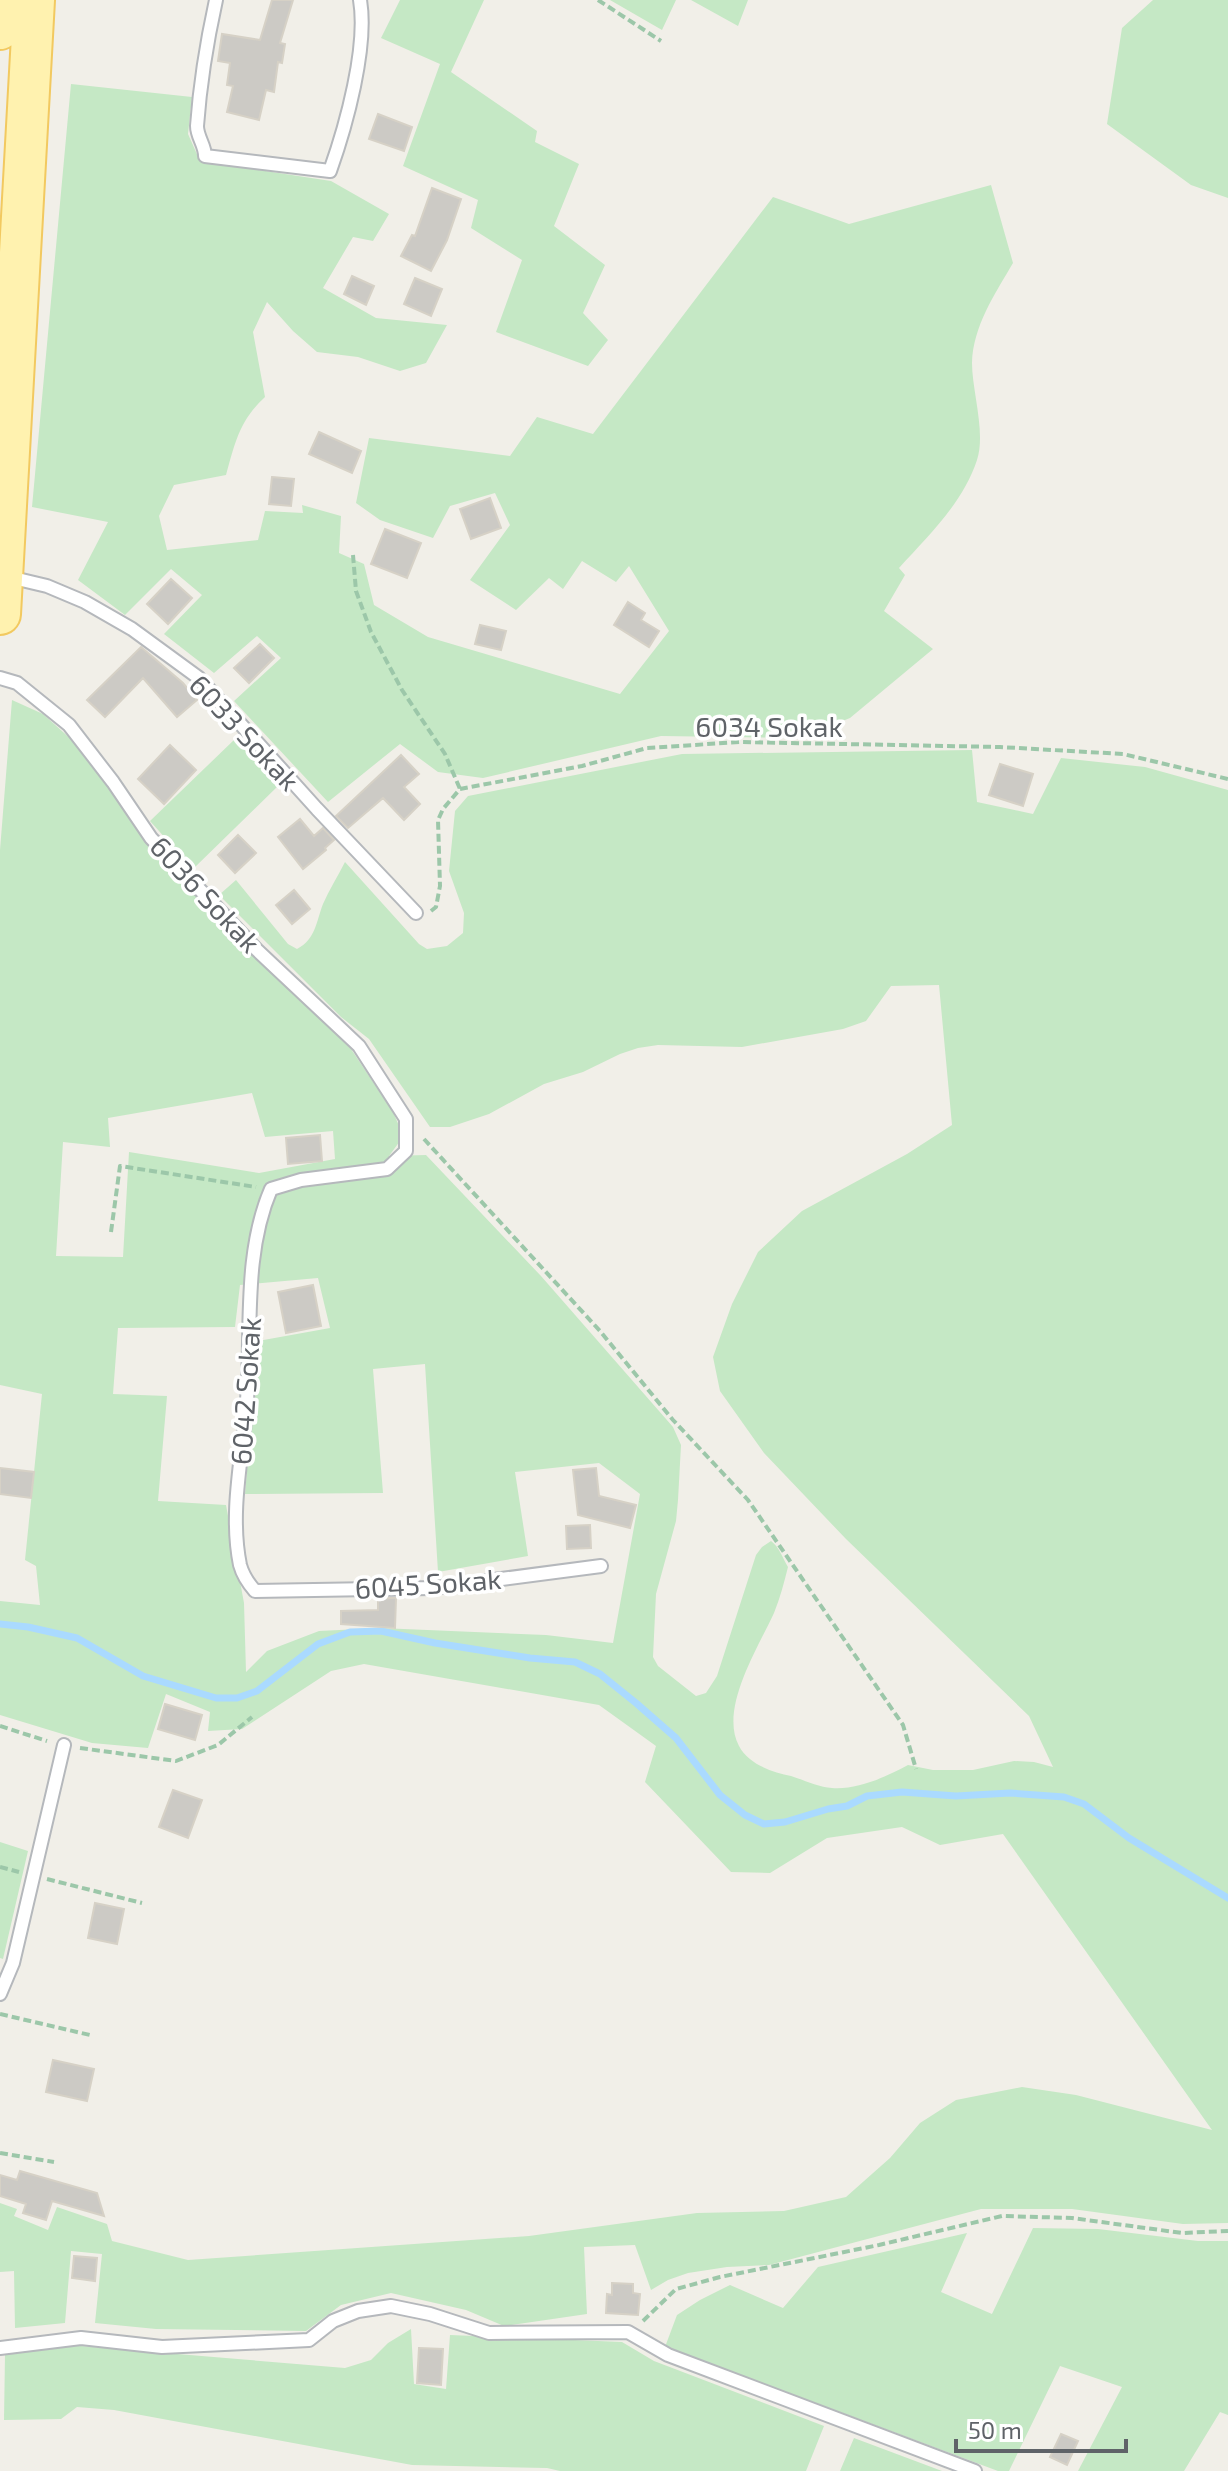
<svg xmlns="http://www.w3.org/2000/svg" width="1228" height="2471" font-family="'Exo 2',sans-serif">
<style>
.green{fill:#c5e8c5;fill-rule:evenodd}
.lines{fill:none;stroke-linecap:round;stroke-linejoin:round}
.stream{stroke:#aadaff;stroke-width:7}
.building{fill:#cccac5;stroke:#d6d1c6;stroke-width:2}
.lane-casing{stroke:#b5b8bc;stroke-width:16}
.primary-casing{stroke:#f2c960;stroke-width:44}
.path{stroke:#9cc7a9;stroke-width:4;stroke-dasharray:8 4;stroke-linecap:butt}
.lane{stroke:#fff;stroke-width:12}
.primary{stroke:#fff2af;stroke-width:40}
.labels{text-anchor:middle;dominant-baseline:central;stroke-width:7;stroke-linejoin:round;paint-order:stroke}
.street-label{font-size:28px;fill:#5f6368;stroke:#fff}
</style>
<rect width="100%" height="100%" fill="#f1efe8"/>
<path class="green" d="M400 0H484L451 72 537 131 535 142 579 164 554 226 605 265 583 313 608 340 588 366 496 332 522 260 471 228 478 200 403 166 440 64 381 38Z
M610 0H676L662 30Z
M691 0H748L738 26Z
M1153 0H1228V198L1191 185 1107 124 1122 28Z
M71 84 192 97 188 134 200 161 331 181 389 214 373 241 353 237 323 288 376 318 447 325 426 363 400 371 358 357 317 352 293 331 267 302 253 332 265 397C239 421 235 443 226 475L174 485 159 516 167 550 258 540 265 511 303 513 302 505 341 516 339 553 364 564 374 605 428 637 620 694 669 631 629 566 616 582 582 561 563 589 549 578 516 610 470 580 510 525 495 493 450 506 433 538 380 520 356 503 369 438 510 456 537 417 593 434 773 197 849 224 991 185 1013 263C995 294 973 326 972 363 972 391 986 433 977 460 963 503 928 536 899 568L905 575 884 611 933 649 850 718 800 738 661 736 483 778 438 772 400 744 328 802 234 701 281 658 257 636 214 673 164 634 202 595 171 569 125 615 78 580 108 522 32 507Z
M12 700 43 714 73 741 158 854 273 973 351 1049 393 1112 400 1128V1141L389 1156 426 1155 541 1276 673 1427 681 1445 678 1500 676 1521 656 1594 653 1657 658 1666 696 1696 706 1693 717 1676 756 1555 762 1547 771 1541C780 1548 782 1557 788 1567 784 1583 780 1598 774 1613 758 1648 719 1709 739 1746 749 1765 773 1772 791 1776 804 1780 818 1787 832 1788 857 1790 886 1777 908 1765L933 1770H973L1014 1761 1034 1762 1053 1767 1029 1716 846 1539 764 1453 720 1391 713 1357 732 1304 758 1252 802 1211 907 1154 952 1125 939 985 891 986 866 1021 843 1029 742 1047 658 1045 638 1048 620 1054 583 1072 544 1084 489 1114 450 1127H430L369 1039 341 1017 219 895 236 880 288 944 297 949C316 939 316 922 323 904 329 890 338 876 345 862L419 944 427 949 447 946 463 933 464 913 449 871 455 811 468 796 682 754 972 750 977 802 1033 814 1061 758 1145 767 1228 790V2223L1183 2224 1072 2209H981L769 2265 727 2267 688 2273 668 2280 651 2290 635 2245 584 2247 587 2314 504 2326 466 2310 391 2293 341 2305 306 2331 156 2329 95 2323 102 2254 71 2251 65 2323 15 2328 14 2271 0 2272V2203L17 2209 14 2216 48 2230 57 2207 107 2224 112 2241 188 2260 529 2236 697 2213 784 2211 846 2197 890 2158 920 2123 956 2100 1022 2087 1076 2095 1212 2130 1003 1834 940 1845 902 1827 827 1838 770 1873 731 1872 645 1782 656 1746 599 1705 364 1664 331 1671 242 1729 208 1731 210 1712 166 1694 148 1748 92 1743 0 1715V1601L40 1605 36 1566 25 1560 42 1394 0 1385V850ZM252 1093 265 1137 333 1131 335 1159 259 1173 129 1152 123 1257 56 1256 63 1142 110 1147 108 1118ZM318 1278 330 1328 258 1341 245 1494 383 1493 373 1369 425 1364 438 1572 528 1556 515 1472 599 1463 640 1494 613 1643 546 1635 380 1628 319 1631 267 1651 246 1672 244 1603 226 1505 158 1501 167 1396 113 1394 118 1328 235 1327 240 1285Z
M235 739 278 786 193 869 150 821Z
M0 1842 28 1851 3 1959 0 1958Z
M1033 2228 1098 2229 1198 2241H1228V2415L1220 2412 1184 2471H1078L1122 2387 1060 2366 1009 2471H998L665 2347 677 2315 700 2300 730 2285 783 2308 818 2267 967 2233 941 2292 992 2314Z
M411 2329 414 2384 446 2389 450 2335 622 2342 654 2361 824 2426 806 2471H560L547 2468 412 2465 114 2410 77 2407 61 2419 4 2420 5 2355 69 2345 345 2368 371 2360 388 2343Z
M854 2438 942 2471H840Z"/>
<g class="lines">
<path class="stream" d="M0 1624 28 1627 77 1638 143 1676 216 1698H237L257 1691 318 1644 350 1632 381 1631 435 1643 530 1658 575 1662 600 1674 636 1703 676 1738 720 1795 745 1815 764 1824 785 1822 828 1809 847 1806 867 1796 902 1792 956 1796 1010 1793 1064 1797 1084 1804 1129 1838 1228 1898"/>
</g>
<path class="building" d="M272 0H293L280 43 285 44 282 63 278 62 274 92 266 90 259 120 227 112 233 86 227 85 230 63 218 61 222 34 260 40Z
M378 114 412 127 404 151 369 139Z
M432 188 461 199 447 240 431 271 401 256 412 235 415 236Z
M352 276 374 286 366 305 344 294Z
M415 278 442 289 431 316 404 304Z
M319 432 361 451 352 473 309 454Z
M272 477 294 479 291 506 269 504Z
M490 498 501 528 471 539 460 509Z
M385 529 421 543 407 578 371 564Z
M171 579 192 598 168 624 147 604Z
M628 602 645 613 641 620 659 631 649 647 614 625Z
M480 625 506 631 501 650 475 644Z
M260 644 274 658 249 683 234 668Z
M141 647 183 683 197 700 177 717 143 678 105 717 87 700Z
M170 745 196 770 164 804 138 779Z
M401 755 419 774 404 787 420 804 404 820 383 798 348 828 336 816Z
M1000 764 1033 774 1023 806 989 795Z
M300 819 314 836 323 828 334 840 325 848 326 850 303 869 278 837Z
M238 835 256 853 235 873 218 855Z
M294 890 310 909 292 924 276 905Z
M320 1135 322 1161 288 1164 286 1138Z
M313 1285 321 1326 286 1333 278 1292Z
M0 1468 34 1472 31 1498 0 1494Z
M596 1468 599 1496 636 1505 630 1528 578 1515 573 1470Z
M590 1525 591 1548 567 1549 566 1526Z
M378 1598H396L395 1628 341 1624V1611L378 1610Z
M165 1704 202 1715 195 1740 158 1729Z
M173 1790 202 1800 188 1838 159 1827Z
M95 1903 124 1909 117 1944 88 1938Z
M53 2060 94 2069 87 2101 46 2092Z
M20 2171 97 2193 104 2216 52 2201 46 2220 23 2213 26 2204 0 2196V2175L17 2180Z
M74 2256 97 2258 95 2281 72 2278Z
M612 2283 633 2284V2293L640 2294 638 2315 606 2313 607 2294 612 2295Z
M419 2348 443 2349 441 2385 417 2383Z
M1061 2434 1078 2441 1067 2465 1050 2457Z"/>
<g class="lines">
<defs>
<path id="lane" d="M216 0C207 41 200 84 197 126 197 137 205 145 205 156L330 171C346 126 368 47 360 0
M9 577 47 586 85 602 132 629 199 678 317 809 416 913
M0 678 17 683 69 725 113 782 151 838 257 950 359 1046 406 1119V1151L387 1169 301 1180 271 1189C243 1254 252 1330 247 1400 243 1455 229 1511 240 1565 243 1576 248 1583 255 1591L433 1588 601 1566
M0 1994 13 1963 64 1745
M0 2348 81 2338 162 2347 309 2340 333 2321 358 2311 391 2306 430 2314 489 2333 628 2332 668 2355 975 2471"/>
<path id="primary" d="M0 29 3 0
M0 614 34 0"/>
</defs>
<use href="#lane" class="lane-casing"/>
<use href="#primary" class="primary-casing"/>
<path class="path" d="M598 0 661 41
M353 555 356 591 371 632 402 690 445 754 460 789
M431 911 436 907 440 886 438 820 443 809 460 789 582 766 647 748 740 742 1000 747 1123 754 1228 779
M424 1139 600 1331 673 1420 748 1500 903 1725 916 1769
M111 1232 120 1166 256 1187
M0 1726 47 1741
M80 1748 176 1761 218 1745 252 1717
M0 1867 19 1872
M47 1879 142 1903
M0 2014 90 2035
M0 2153 54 2162
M643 2321 676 2289 720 2277 879 2245 1002 2216 1072 2218 1182 2233 1228 2231"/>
<use href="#lane" class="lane"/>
<use href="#primary" class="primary"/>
</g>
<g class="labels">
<g class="street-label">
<text x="769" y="726">6034 Sokak</text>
<text transform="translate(245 732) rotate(47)">6033 Sokak</text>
<text transform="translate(206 894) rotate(47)">6036 Sokak</text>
<text transform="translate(245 1391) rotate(-86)">6042 Sokak</text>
<text transform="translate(428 1583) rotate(-4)">6045 Sokak</text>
</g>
</g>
<path d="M956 2439v12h170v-12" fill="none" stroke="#5f6368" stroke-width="4"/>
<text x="968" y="2439" font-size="24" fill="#5f6368" stroke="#ffffff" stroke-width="6" paint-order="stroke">50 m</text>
</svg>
